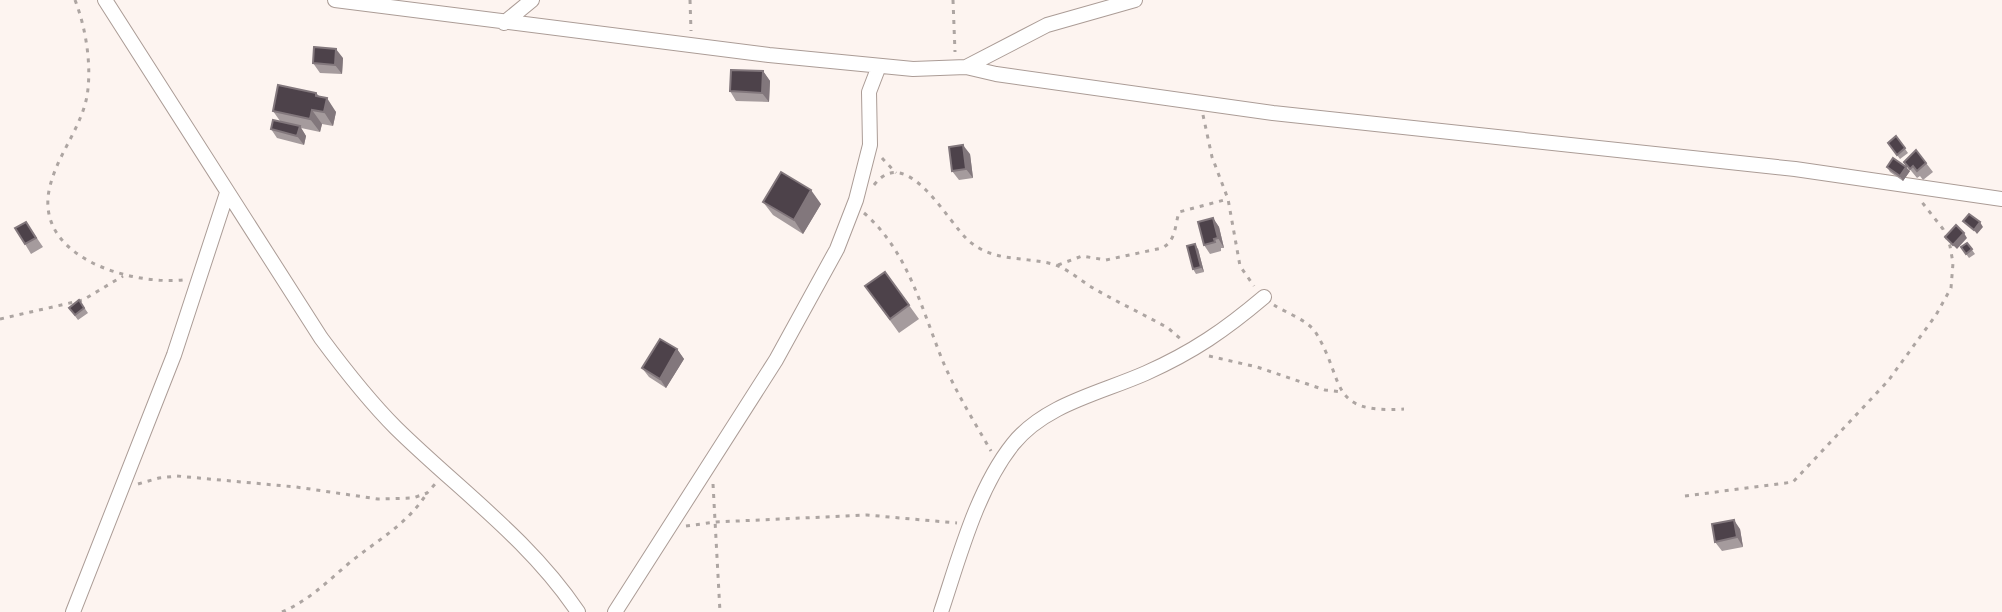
<svg xmlns="http://www.w3.org/2000/svg" width="2002" height="612" font-family="Manrope,sans-serif">
<style>
.lines{fill:none;stroke-linecap:round;stroke-linejoin:round}
.street-casing{stroke:#ab9c96;stroke-width:16}
.path{stroke:#ada5a2;stroke-width:3;stroke-dasharray:4 6;stroke-linecap:butt}
.street{stroke:#fff;stroke-width:14}
.wall{fill:#a59b9d}
.shaded-wall{fill:#82777c}
.building{fill:#4d424a;stroke:#82777c;stroke-width:2}
</style>
<rect width="100%" height="100%" fill="#fdf4f0"/>
<g class="lines">
<defs>
<path id="street" d="M105 0 321 338C344 369 368 400 396 428 458 489 529 539 578 612
M335 0 769 55 913 69 966 67 1047 25 1135 0
M504 23 532 0
M966 67 996 74 1273 113 1795 169 2002 199
M73 612 174 355 227 193
M615 612 776 360 837 249 856 200 870 145 869 92 879 66
M941 612C959 558 977 489 1013 444 1045 404 1101 393 1146 373 1193 352 1225 330 1264 297"/>
</defs>
<use href="#street" class="street-casing"/>
<path class="path" d="M75 0C86 28 92 66 87 96 81 128 58 154 50 186 32 257 130 285 183 280
M690 0 691 31
M953 0 955 52
M1203 115 1212 157 1228 199 1240 266 1254 286
M882 158 896 173
M874 185C907 142 948 223 969 241 994 263 1027 256 1056 265 1069 270 1081 281 1093 288 1117 302 1143 314 1168 328L1183 341
M864 213C909 252 922 311 944 364 957 394 975 423 991 451
M1058 265 1082 256 1106 260 1162 248C1176 241 1175 225 1179 212L1228 199
M1274 305C1286 313 1308 320 1316 333 1346 382 1327 414 1404 409
M0 319 83 300 123 276
M1209 356 1257 367 1325 390 1343 392
M138 484 159 478 177 476 296 487 378 499 413 498 427 493 435 484
M713 484 720 612
M1685 496 1793 482 1888 381 1936 315 1951 288 1953 263 1950 246 1943 229 1921 201
M686 526 716 522 867 515 957 523
M282 612C308 601 327 582 348 564 377 540 407 525 427 493"/>
<use href="#street" class="street"/>
</g>
<path class="wall" d="M343 58 342 74 320 73 313 63Z
M763 71 770 81 769 102 736 101 730 91Z
M316 93 336 112 333 126 322 124 320 132 301 128 306 136 304 145 277 138 271 129 280 121 273 111Z
M1896 136 1908 153 1900 159 1888 143Z
M1916 150 1933 172 1923 180 1920 176 1917 178 1904 162Z
M970 154 973 178 959 180 952 171Z
M1887 167 1910 171 1903 181 1890 172Z
M763 202 821 204 803 234 773 215Z
M1213 218 1219 227 1224 248H1221V251L1210 254 1204 245Z
M26 222 43 247 31 254 25 244Z
M1967 243 1975 254 1969 258 1961 247Z
M1198 249 1204 272 1196 274 1193 269Z
M885 272 919 319 899 333 865 286Z
M79 300 88 313 78 320 69 308Z
M677 349 684 359 666 388 649 377 642 368Z
M1740 529 1743 547 1722 551 1715 542Z"/>
<path class="shaded-wall" d="M336 49 343 58 342 74 335 65Z
M763 71 770 81 769 102 762 93Z
M316 93 325 106 327 98 336 112 333 126 324 112 316 96Z
M312 110 322 124 320 132 310 119Z
M300 126 306 136 304 145 297 136Z
M963 145 970 154 973 178 966 169Z
M1906 167 1910 171 1903 181 1900 176Z
M811 190 821 204 803 234 794 220Z
M1213 218 1219 227 1224 248 1218 238Z
M1980 222 1983 227 1977 234 1974 230Z
M1964 233 1967 238 1957 249 1953 245Z
M1195 244 1198 249 1204 272 1201 267Z
M677 349 684 359 666 388 660 379Z
M1734 520 1740 529 1743 547 1737 537Z"/>
<path class="building" d="M314 47 336 49 335 65 313 63Z
M731 70 763 71 762 93 730 91Z
M278 85 316 93V96L327 98 324 112 312 110 310 119 273 111Z
M273 120 300 126 297 136 271 129Z
M1896 136 1905 148 1897 155 1888 143Z
M963 145 966 169 952 171 949 147Z
M1916 150 1926 163 1917 171 1913 166 1910 169 1904 162Z
M1893 158 1906 167 1900 176 1887 167Z
M781 172 811 190 794 220 763 202Z
M1969 214 1980 222 1974 230 1963 221Z
M1213 218 1218 238 1214 239 1215 242 1204 245 1198 222Z
M26 222 36 238 25 244 15 228Z
M1956 225 1964 233 1953 245 1945 237Z
M1967 243 1972 249 1966 254 1961 247Z
M1195 244 1201 267 1193 269 1187 246Z
M885 272 909 305 890 319 865 286Z
M79 300 84 308 75 315 69 308Z
M660 339 677 349 660 379 642 368Z
M1734 520 1737 537 1715 542 1712 524Z"/>
</svg>
